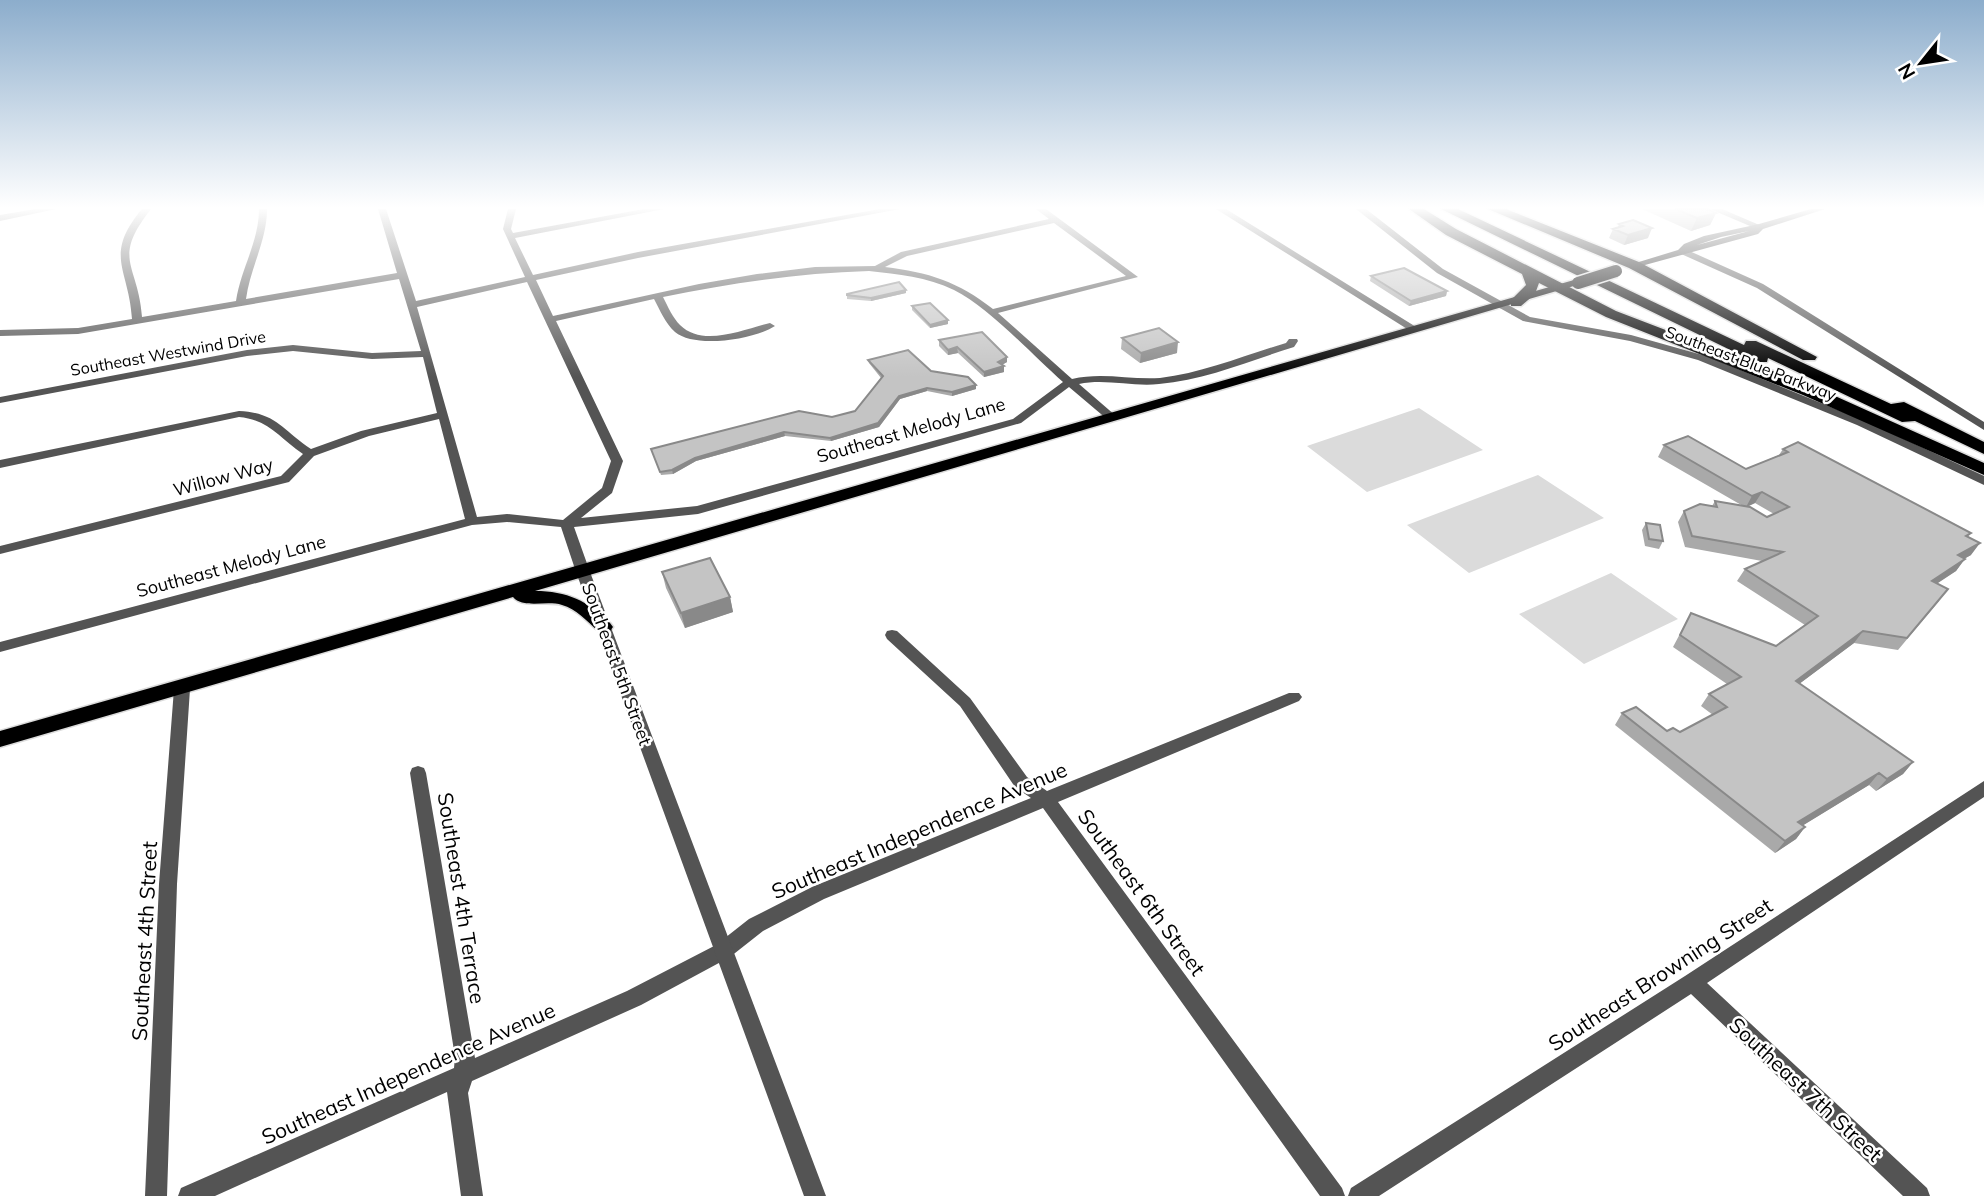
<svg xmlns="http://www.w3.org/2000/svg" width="1984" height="1196" font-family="Mulish,sans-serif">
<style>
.green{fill:#dbdbdb}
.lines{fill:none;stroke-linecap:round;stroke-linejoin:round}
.primary-casing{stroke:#dbdbdb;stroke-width:3}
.motorway-casing{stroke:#dbdbdb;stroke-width:3}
.minor{fill:#545454;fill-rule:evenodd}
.tertiary{fill:#545454;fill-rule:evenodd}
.secondary{fill:#212121;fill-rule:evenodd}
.primary{fill:#000;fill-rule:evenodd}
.motorway{fill:#000;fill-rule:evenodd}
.primary-bridge-casing{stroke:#dbdbdb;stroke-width:15;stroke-linecap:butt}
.primary-bridge{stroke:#000;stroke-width:12}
.wall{fill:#a9a9a9;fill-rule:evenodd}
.shaded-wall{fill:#898989}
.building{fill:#c4c4c4;stroke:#898989;stroke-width:2}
.labels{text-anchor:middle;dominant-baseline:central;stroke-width:5;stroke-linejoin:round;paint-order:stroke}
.far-street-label{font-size:16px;fill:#000;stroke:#fff}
.street-label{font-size:18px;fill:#000;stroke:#fff}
.near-street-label{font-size:21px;fill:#000;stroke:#fff}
</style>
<rect width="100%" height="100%" fill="#fff"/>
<path class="green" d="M1419 408 1483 450 1367 492 1307 446Z
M1538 475 1604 518 1469 573 1407 525Z
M1611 573 1678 619 1584 664 1519 614Z"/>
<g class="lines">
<defs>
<path id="primary" d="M1574 280 1584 283 535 591C567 591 588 601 610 623L613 627 610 631H598C587 621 576 609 562 605 547 600 523 609 513 597L0 747V731Z"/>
<path id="motorway" d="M1409 209H1424L1456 229 1616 311 1815 387 1984 463V475L1803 395 1606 317 1539 283 1535 294 1521 306H1511V300L1526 285 1522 274 1446 235Z
M1441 209H1458L1744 345 1746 341H1756L1891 404 1904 402 1984 442V454L1915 421 1902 422 1768 358 1767 362H1755Z
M1488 209H1506L1639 262 1817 357 1815 360H1803L1629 268Z"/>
</defs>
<use href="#primary" class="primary-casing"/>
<use href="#motorway" class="motorway-casing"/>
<path class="minor" d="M36 209H56L0 221V215Z
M142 209H151C111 260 138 263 142 317L236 301C241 268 259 242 259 209H267C267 241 250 268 246 299L397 273 378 209H386L416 301 525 277 503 229 508 209H516L511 229 513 233 644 209H664L515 238 533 275 638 252 880 209H900L638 258 536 280 553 316 699 284 757 274 815 267 875 266 901 252 1049 219 1036 209H1046L1138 277 998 313 1072 379C1102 372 1130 380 1160 378 1203 373 1245 355 1286 343L1289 339H1297L1298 341 1294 347C1249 361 1205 380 1159 384 1132 387 1105 378 1079 384L1116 416V420H1108L1069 387 1021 423 698 514 574 527 590 572 583 576 576 572 561 527 507 522 472 525 0 652V642L465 519 439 419 369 436 314 456 289 482 0 554V546L281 476 303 454C279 438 270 420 239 417L0 468V460L239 411C277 413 282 430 311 449L361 431 437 413 423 357 372 359 293 351 247 356 0 403V397L247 350 293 345 372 353 421 351 399 279 78 334 0 336V330L78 328 132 319C129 268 103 256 142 209ZM1054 223 1126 276 993 309C959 282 928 272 885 267L907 256ZM869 271C898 274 927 277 954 290 990 308 1032 355 1063 382L1013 419 697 506 581 518 612 493 623 461 556 321 654 299C660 310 665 323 675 332 695 349 755 339 775 326L770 323C744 329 703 348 680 325 673 318 668 307 663 297 732 283 799 273 869 271ZM527 282 611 461 602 488 563 520 507 514 477 517 417 307Z
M1216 209H1226L1421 330 1412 332Z
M1679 249H1685L1763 284 1984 422V430L1757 288 1679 253Z
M892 630 897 631 970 698 1027 777 1047 791 1289 693H1299L1302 697 1299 701 1058 802 1342 1188 1345 1196H1320L1043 808 824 899 763 931 730 957 641 1005 472 1081 468 1093 483 1196H461L447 1092 215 1196H178L181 1188 454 1068 455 1057 410 773 412 768 418 766 424 768 426 773 475 1058 627 991 716 945 749 919 812 887 1031 798 1015 787 960 706 887 639 885 635 887 631Z
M182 683 187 685 190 689 177 884 167 1196H145L159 884 174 689 177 685Z
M1984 781V797L1707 983 1927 1188 1930 1196H1903L1691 994 1379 1196H1348L1351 1188 1685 976Z"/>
<path class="tertiary" d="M1356 209H1366L1443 269 1530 317 1631 335 1706 356 1865 421 1984 476V485L1857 425 1698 360 1630 341 1523 321 1437 273Z
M1710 209H1722L1764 227 1757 229Z
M583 568 590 572 826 1196H804L576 572Z"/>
<path class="secondary" d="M1811 209H1825L1763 229 1758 234 1634 268 1629 265 1678 250 1684 244 1704 236 1759 224ZM1749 231 1697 245 1721 237Z"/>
<use href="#primary" class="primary"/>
<use href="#motorway" class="motorway"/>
<defs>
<path id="primary-bridge" d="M1578 283 1616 271"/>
</defs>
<use href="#primary-bridge" class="primary-bridge-casing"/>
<use href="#primary-bridge" class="primary-bridge"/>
</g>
<path class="wall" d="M1642 209H1707L1716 213 1710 225 1691 231Z
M1619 224 1648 238 1624 245 1609 238 1613 229 1618 227Z
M1371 276 1447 291 1446 296 1409 306 1370 281Z
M906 290V293L871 301 847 299V294Z
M912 306 948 324 930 328 912 310Z
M1122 338 1177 353 1140 363 1121 349Z
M939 340 1007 362 1002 365 1004 366V372L984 377 958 353 948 355 939 346Z
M868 360 931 371 976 385V389L952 396 927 391 900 399 879 427 831 441 785 436 696 461 673 474 661 475 651 449 832 417 855 411 881 378 869 363Z
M1664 445 1746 469 1779 455 1783 449 1971 533 1968 537 1971 555 1964 559 1956 571 1937 583 1939 601 1898 650 1854 643 1799 684 1913 762 1903 774 1876 791 1869 785 1803 825 1805 827 1796 839 1775 853 1615 725 1622 713 1667 731 1680 732 1713 715 1701 706 1709 694 1727 684 1673 647 1691 613 1776 646 1805 625 1737 581 1745 569 1762 561 1685 547 1678 522 1684 511 1712 506 1715 501 1743 506 1658 457ZM1755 503 1774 514 1767 517 1747 507Z
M1646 523 1663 541 1659 549 1645 546 1642 530Z
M662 572 730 597 733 612 685 628 666 588Z"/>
<path class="shaded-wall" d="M1716 213 1710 225 1691 231 1697 218Z
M1652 228 1648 238 1624 245 1628 235Z
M906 290V293L871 301V298Z
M1447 291 1446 296 1409 306 1411 301Z
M948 320V324L930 328V325Z
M1178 342 1177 353 1140 363 1141 353Z
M957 347 958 353 948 355V350Z
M1007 357V362L998 367V362Z
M1004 366V372L984 377V372Z
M976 385V389L952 396V392Z
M927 388V391L900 399 879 427 831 441 830 438 899 396Z
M784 432 785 436 696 461 673 474 672 470 695 458Z
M1762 492 1755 503 1746 507 1752 496Z
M1980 543 1971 555 1949 567 1958 555Z
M1965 559 1956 571 1923 593 1932 581Z
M730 597 733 612 685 628 681 613Z
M1863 631 1854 643 1787 693 1796 681Z
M1913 762 1903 774 1876 791 1887 779Z
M1879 773 1869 785 1789 834 1798 822Z
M1805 827 1796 839 1775 853 1785 841Z"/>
<path class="building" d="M1675 209H1707L1716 213 1697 218Z
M1633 220 1652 228 1628 235 1613 229 1623 226 1619 224Z
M1404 268 1447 291 1411 301 1371 276Z
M899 282 906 290 871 298 847 295V294Z
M930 303 948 320 930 325 912 306Z
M1159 328 1178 342 1141 353 1122 338Z
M982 332 1007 357 998 362 1004 366 984 372 957 347 948 350 939 340Z
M908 350 931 371 968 377 976 385 952 392 927 388 899 396 878 423 830 438 784 432 695 458 672 470 660 472 651 449 799 411 832 417 855 411 883 376 868 360Z
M1688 436 1746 469 1788 452 1783 449 1798 442 1971 533 1966 536 1980 543 1958 555 1965 559 1932 581 1948 589 1907 638 1863 631 1796 681 1913 762 1887 779 1879 773 1798 822 1805 827 1785 841 1622 713 1636 707 1667 731 1673 728 1680 732 1727 707 1709 694 1741 677 1680 635 1691 613 1776 646 1818 616 1745 569 1783 552 1692 536 1684 511 1700 504 1717 507 1715 501 1750 507 1767 517 1789 507 1762 492 1752 496 1664 445Z
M1646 523 1660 525 1663 541 1649 539Z
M710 558 730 597 681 613 662 572Z"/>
<linearGradient id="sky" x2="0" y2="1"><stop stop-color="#8cadcc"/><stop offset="0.55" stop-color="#fff"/><stop offset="1" stop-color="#fff" stop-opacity="0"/></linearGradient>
<rect width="1984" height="377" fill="url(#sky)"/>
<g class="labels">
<g class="far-street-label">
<text transform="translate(168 353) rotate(-10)">Southeast Westwind Drive</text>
<text transform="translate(1751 363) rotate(21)">Southeast Blue Parkway</text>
</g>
<g class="street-label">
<text transform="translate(911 430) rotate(-16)">Southeast Melody Lane</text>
<text transform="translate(223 477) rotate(-15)">Willow Way</text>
<text transform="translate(231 566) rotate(-15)">Southeast Melody Lane</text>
<text transform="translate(617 664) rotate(70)">Southeast 5th Street</text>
</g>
<g class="near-street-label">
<text transform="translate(919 830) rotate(-23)">Southeast Independence Avenue</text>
<text transform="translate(1142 892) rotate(54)">Southeast 6th Street</text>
<text transform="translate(462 898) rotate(81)">Southeast 4th Terrace</text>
<text transform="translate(144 941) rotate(-87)">Southeast 4th Street</text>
<text transform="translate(1660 974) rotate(-33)">Southeast Browning Street</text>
<text transform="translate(408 1073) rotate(-24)">Southeast Independence Avenue</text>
<text transform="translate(1806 1089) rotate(43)">Southeast 7th Street</text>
</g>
</g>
<g transform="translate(1921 63) rotate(240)" stroke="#ffffff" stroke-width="5" paint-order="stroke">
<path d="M0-5L12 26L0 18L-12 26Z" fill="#000000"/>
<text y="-10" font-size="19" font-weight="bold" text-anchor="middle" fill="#000000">N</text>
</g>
</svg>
